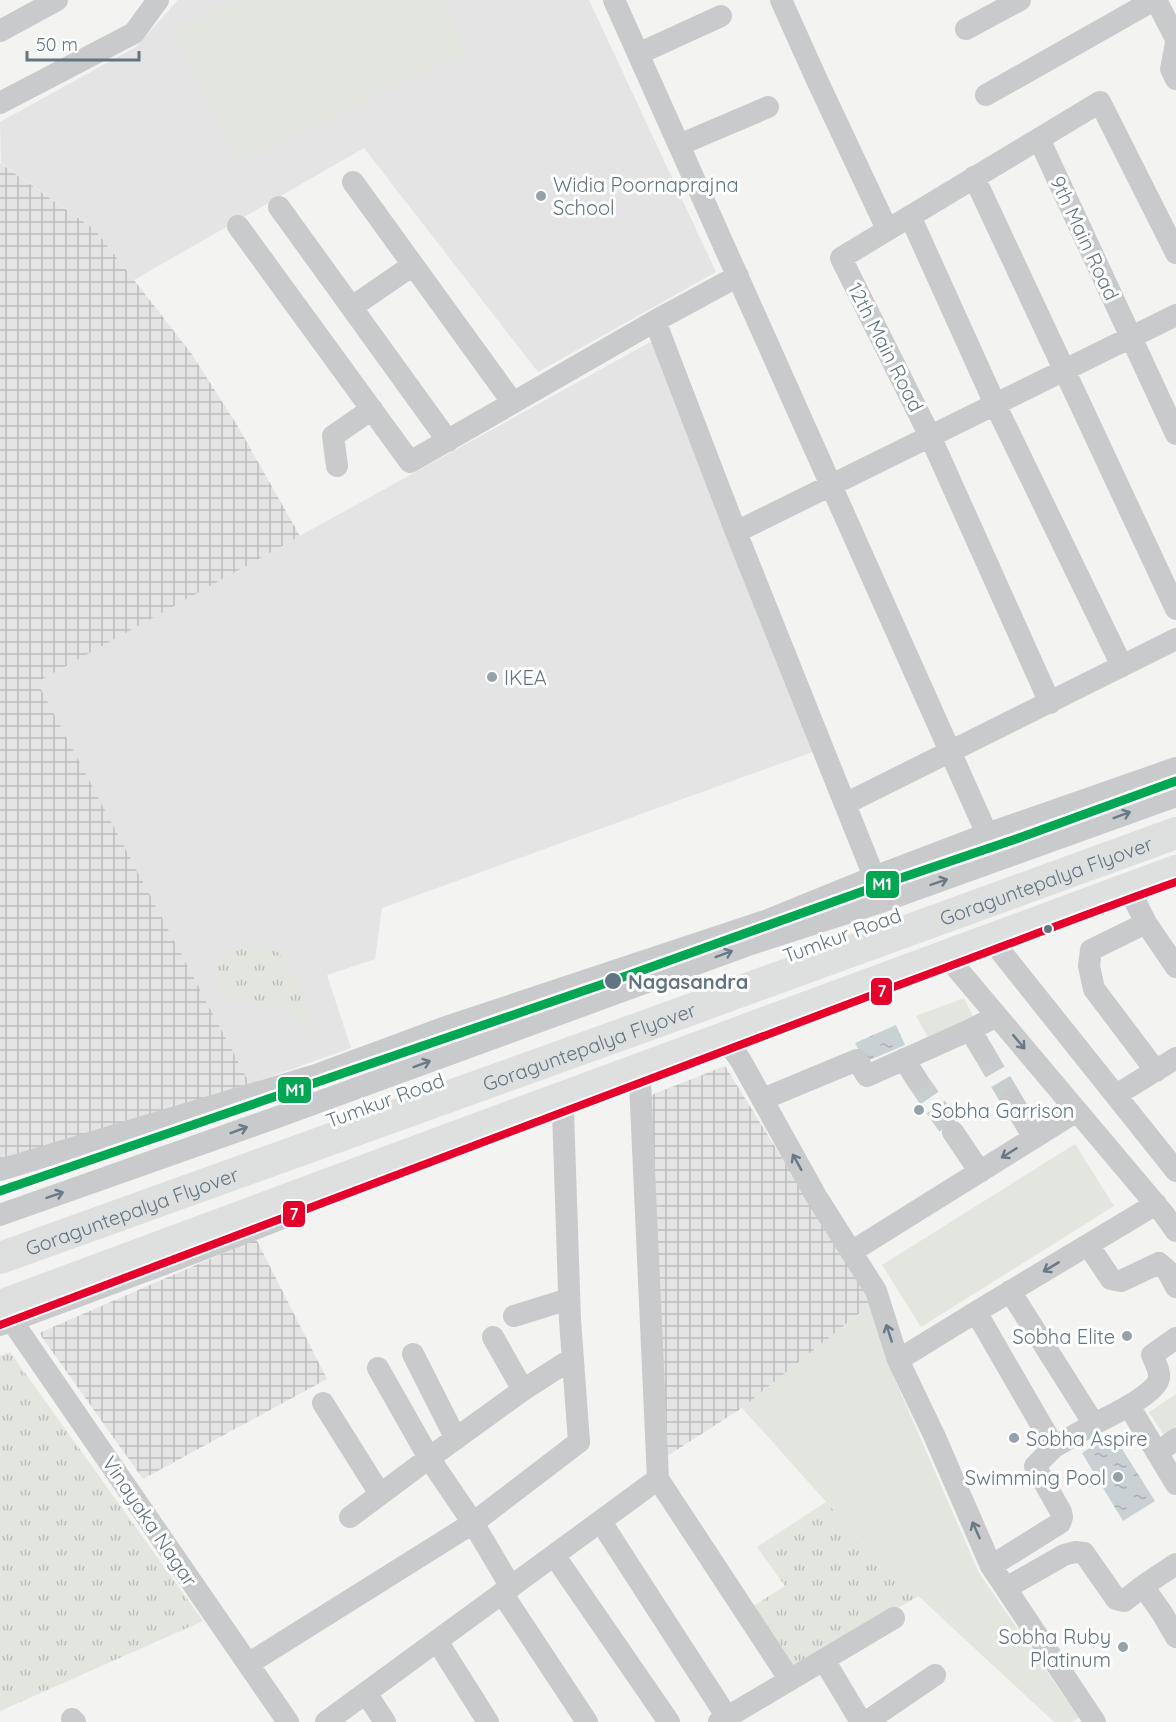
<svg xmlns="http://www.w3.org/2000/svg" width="1176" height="1722" font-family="Quicksand,sans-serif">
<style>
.built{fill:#e3e4e3}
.industrial{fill:url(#industrial-grid)}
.grass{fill:url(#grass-tufts)}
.park{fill:#e2e6df}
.water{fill:url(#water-ripples)}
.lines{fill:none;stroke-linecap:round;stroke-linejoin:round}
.minor-tunnel{stroke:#c8ced0;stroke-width:22;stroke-dasharray:22 11;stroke-linecap:butt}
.minor{stroke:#c8cacb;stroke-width:22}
.highway{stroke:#dedfdf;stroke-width:32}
.bus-1-casing{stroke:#fff;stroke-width:12}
.bus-1{stroke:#e4002b;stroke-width:8}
.metro-1-casing{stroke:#fff;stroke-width:14}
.metro-1{stroke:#00a651;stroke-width:9}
.oneway{stroke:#677a86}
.poi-dot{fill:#95a2a9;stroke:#fff;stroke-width:2}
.bus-dot{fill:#627682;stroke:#fff;stroke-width:2}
.labels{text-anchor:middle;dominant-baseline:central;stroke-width:6;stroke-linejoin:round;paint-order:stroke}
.poi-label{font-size:20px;fill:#627682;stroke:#fff;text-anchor:start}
.street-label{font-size:20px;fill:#627682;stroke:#fff}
.stop-label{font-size:20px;font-weight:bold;fill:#627682;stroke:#fff;text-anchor:start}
.line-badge{stroke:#fff;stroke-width:2}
.badge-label{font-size:16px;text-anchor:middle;font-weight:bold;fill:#fff}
</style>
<defs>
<pattern id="industrial-grid" width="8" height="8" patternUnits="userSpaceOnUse" patternTransform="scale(1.5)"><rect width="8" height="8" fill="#e3e4e3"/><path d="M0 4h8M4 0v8" fill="none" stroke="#bbbdbd"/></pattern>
<pattern id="grass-tufts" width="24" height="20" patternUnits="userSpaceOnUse" patternTransform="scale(1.5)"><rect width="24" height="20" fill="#e2e6df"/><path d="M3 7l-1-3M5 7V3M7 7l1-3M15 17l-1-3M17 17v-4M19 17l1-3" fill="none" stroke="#bbbfba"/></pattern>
<pattern id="water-ripples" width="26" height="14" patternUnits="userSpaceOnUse" patternTransform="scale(1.5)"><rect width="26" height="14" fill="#c8d2d4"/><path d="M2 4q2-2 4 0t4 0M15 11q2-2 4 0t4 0" fill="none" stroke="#a6afb1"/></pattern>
</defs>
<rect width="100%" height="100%" fill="#f3f3f1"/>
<path class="built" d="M178 0H589L716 272 538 372 364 148 134 280 95 230 1 163 0 122 136 47Z
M654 340 815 751 382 908 375 959 327 975 351 1048 250 1084 36 682Z"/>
<path class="industrial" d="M0 163 95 230 191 353 237 425 300 536 37 682 250 1084 0 1168Z
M725 1066 872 1303 742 1408 664 1458 646 1097Z
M256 1239 327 1379 143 1479 39 1333Z"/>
<path class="grass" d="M253 946C261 946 269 947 276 951 294 962 308 1020 315 1041 306 1027 296 1016 281 1009 264 1001 203 999 214 968 219 953 240 949 253 946Z
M10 1352 203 1621 0 1711V1356Z
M826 1502 872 1553 919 1596 794 1667 753 1606 785 1586 757 1547Z"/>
<path class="park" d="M238 0H443L468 53 236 164 173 31Z
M964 998 976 1023 928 1037 916 1016Z
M1075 1144 1114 1206 921 1327 882 1265Z
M872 1303 889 1366 979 1573 1079 1718 1071 1722H1054L872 1553 742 1408Z
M1176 1394V1430L1165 1437 1149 1412Z"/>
<path class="water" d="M896 1025 905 1045 865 1062 855 1043Z
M1112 1433 1155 1501 1123 1521 1082 1453Z"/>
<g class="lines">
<path class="minor-tunnel" d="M984 1053 1011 1099
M917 1080 953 1132"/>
<path class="minor" d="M614 0 987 834
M781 0 816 78 887 229
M1156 0 1176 39
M966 29 1020 0
M0 31 57 0
M1176 43 1171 69 1176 79
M638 54 721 16
M986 95 1154 0
M0 103 134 33 158 0
M1039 139 1176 434
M679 145 768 107
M974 177 1176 609
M353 182 513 403
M279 207 448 441
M910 216 995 404 1122 666
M238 226 410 462 655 321
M738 276 655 321 736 532 879 889
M352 307 413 265
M337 466 333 436 372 409
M736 532 1176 315
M1050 703 930 436 841 258 1100 102 1176 253
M845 804 1176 639
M1133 897 1146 923 1176 967
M1146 923 1091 950 1089 966 1094 989 1156 1071
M998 948 1176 1171
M954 965 1163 1213 1176 1231
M970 1030 984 1053
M732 1048 741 1061 816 1196 876 1291 898 1360 934 1435 991 1566 1095 1722
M904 1059 917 1080
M640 1082 658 1479
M1116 1095 1176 1058
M763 1099 857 1060 867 1076 970 1030 997 1016
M1011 1099 1034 1138
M953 1132 980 1172
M0 1170 316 1075 443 1028 768 920 874 877 987 834 1176 768
M0 1215 275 1118 751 944 884 901 1176 796
M1088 1245 1111 1279 1121 1281 1159 1263 1167 1270 1176 1287
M851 1252 1077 1111
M976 1312 1054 1447 1094 1424 1010 1291
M514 1316 569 1299
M12 1321 288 1722
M0 1325 175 1260 293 1214
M493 1337 523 1390
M413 1354 456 1439
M898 1360 976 1312 1156 1204
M378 1368 429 1458 523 1390 573 1358
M323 1403 380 1494
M1129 1406 1176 1484
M1094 1424C1108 1417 1157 1394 1159 1378 1160 1371 1155 1362 1152 1355L1176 1338
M1157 1453 1176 1439
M350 1517 429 1458 473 1523 511 1587
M601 1522 727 1717
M554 1555 669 1722
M1176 1564 1143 1586 1162 1613 1176 1637
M991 1566 1060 1523 1062 1517 1061 1512 1035 1466 1054 1447
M1006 1588 1064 1555 1075 1552 1084 1553 1116 1599 1124 1601 1143 1586
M502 1593 587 1722
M437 1641 488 1722
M824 1660 861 1722
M248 1664 473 1523 579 1442 570 1320 563 1111
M366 1693 385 1722
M72 1719 75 1722
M326 1722 658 1479 790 1680
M719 1722 894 1618
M866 1722 935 1675"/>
<g class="highway">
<path id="s1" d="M0 1258 648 1025 1176 833"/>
<path d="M0 1306C392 1161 783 1014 1176 871"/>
</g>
<defs>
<path id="bus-1" d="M0 1325C294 1215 586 1102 880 992 979 956 1077 917 1176 882"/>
</defs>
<use href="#bus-1" class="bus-1-casing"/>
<use href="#bus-1" class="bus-1"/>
<defs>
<path id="metro-1" d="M0 1191 612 981 886 883 1013 840 1176 781"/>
</defs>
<use href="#metro-1" class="metro-1-casing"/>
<use href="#metro-1" class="metro-1"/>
</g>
<defs><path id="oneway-shaft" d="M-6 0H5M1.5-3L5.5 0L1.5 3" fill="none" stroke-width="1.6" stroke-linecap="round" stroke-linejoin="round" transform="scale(1.5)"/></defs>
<g class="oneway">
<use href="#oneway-shaft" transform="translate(1122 815) rotate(-20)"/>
<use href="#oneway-shaft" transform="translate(939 882) rotate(-19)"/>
<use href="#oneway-shaft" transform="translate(724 954) rotate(-20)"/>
<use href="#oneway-shaft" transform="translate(1019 1042) rotate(50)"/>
<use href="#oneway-shaft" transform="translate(422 1064) rotate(-20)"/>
<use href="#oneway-shaft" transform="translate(239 1130) rotate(-20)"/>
<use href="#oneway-shaft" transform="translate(1009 1153) rotate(148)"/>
<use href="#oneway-shaft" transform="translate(797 1162) rotate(-119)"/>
<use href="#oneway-shaft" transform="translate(55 1195) rotate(-19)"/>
<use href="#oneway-shaft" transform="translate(1051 1267) rotate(149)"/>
<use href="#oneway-shaft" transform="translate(889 1333) rotate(-108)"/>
<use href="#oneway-shaft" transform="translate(976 1530) rotate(-114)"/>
</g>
<g class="poi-dot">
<circle cx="541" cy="196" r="6"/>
<circle cx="492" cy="677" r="6"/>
<circle cx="919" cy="1110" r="6"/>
<circle cx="1127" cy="1336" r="6"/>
<circle cx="1014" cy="1438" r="6"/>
<circle cx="1118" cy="1477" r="6"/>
<circle cx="1123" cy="1647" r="6"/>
</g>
<g class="bus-dot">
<circle cx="1048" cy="929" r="5"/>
<circle cx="613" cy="981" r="9"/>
</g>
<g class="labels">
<g class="poi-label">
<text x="553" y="184">Widia Poornaprajna<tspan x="553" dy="23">School</tspan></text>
<text x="504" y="677">IKEA</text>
<text x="931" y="1110">Sobha Garrison</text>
<text x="1115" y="1336" text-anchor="end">Sobha Elite</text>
<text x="1026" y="1438">Sobha Aspire</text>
<text x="1106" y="1477" text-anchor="end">Swimming Pool</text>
<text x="1111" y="1636" text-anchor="end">Sobha Ruby<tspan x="1111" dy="23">Platinum</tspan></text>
</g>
<g class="street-label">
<text transform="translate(1085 238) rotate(65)">9th Main Road</text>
<text transform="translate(886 347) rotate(63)">12th Main Road</text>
<text stroke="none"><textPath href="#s1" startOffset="1112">Goraguntepalya Flyover</textPath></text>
<text transform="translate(842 935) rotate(-20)">Tumkur Road</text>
<text stroke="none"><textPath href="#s1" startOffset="626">Goraguntepalya Flyover</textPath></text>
<text transform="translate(385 1100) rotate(-20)">Tumkur Road</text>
<text stroke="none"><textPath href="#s1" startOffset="140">Goraguntepalya Flyover</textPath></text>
<text transform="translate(150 1521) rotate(56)">Vinayaka Nagar</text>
</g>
<g class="stop-label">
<text x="628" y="981">Nagasandra</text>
</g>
</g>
<g class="line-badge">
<rect x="865" y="870" width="35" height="29" rx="6" fill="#00a651"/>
<rect x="870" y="977" width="23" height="29" rx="6" fill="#e4002b"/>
<rect x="277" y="1076" width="35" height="28" rx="6" fill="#00a651"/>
<rect x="282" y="1200" width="24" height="28" rx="6" fill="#e4002b"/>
</g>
<g class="badge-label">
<text x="882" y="890">M1</text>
<text x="882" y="997">7</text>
<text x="295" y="1096">M1</text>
<text x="294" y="1220">7</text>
</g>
<path d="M27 51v9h112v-9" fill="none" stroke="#627682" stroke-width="3"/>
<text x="36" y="51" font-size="18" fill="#627682" stroke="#ffffff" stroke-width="4.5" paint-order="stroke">50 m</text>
</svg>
